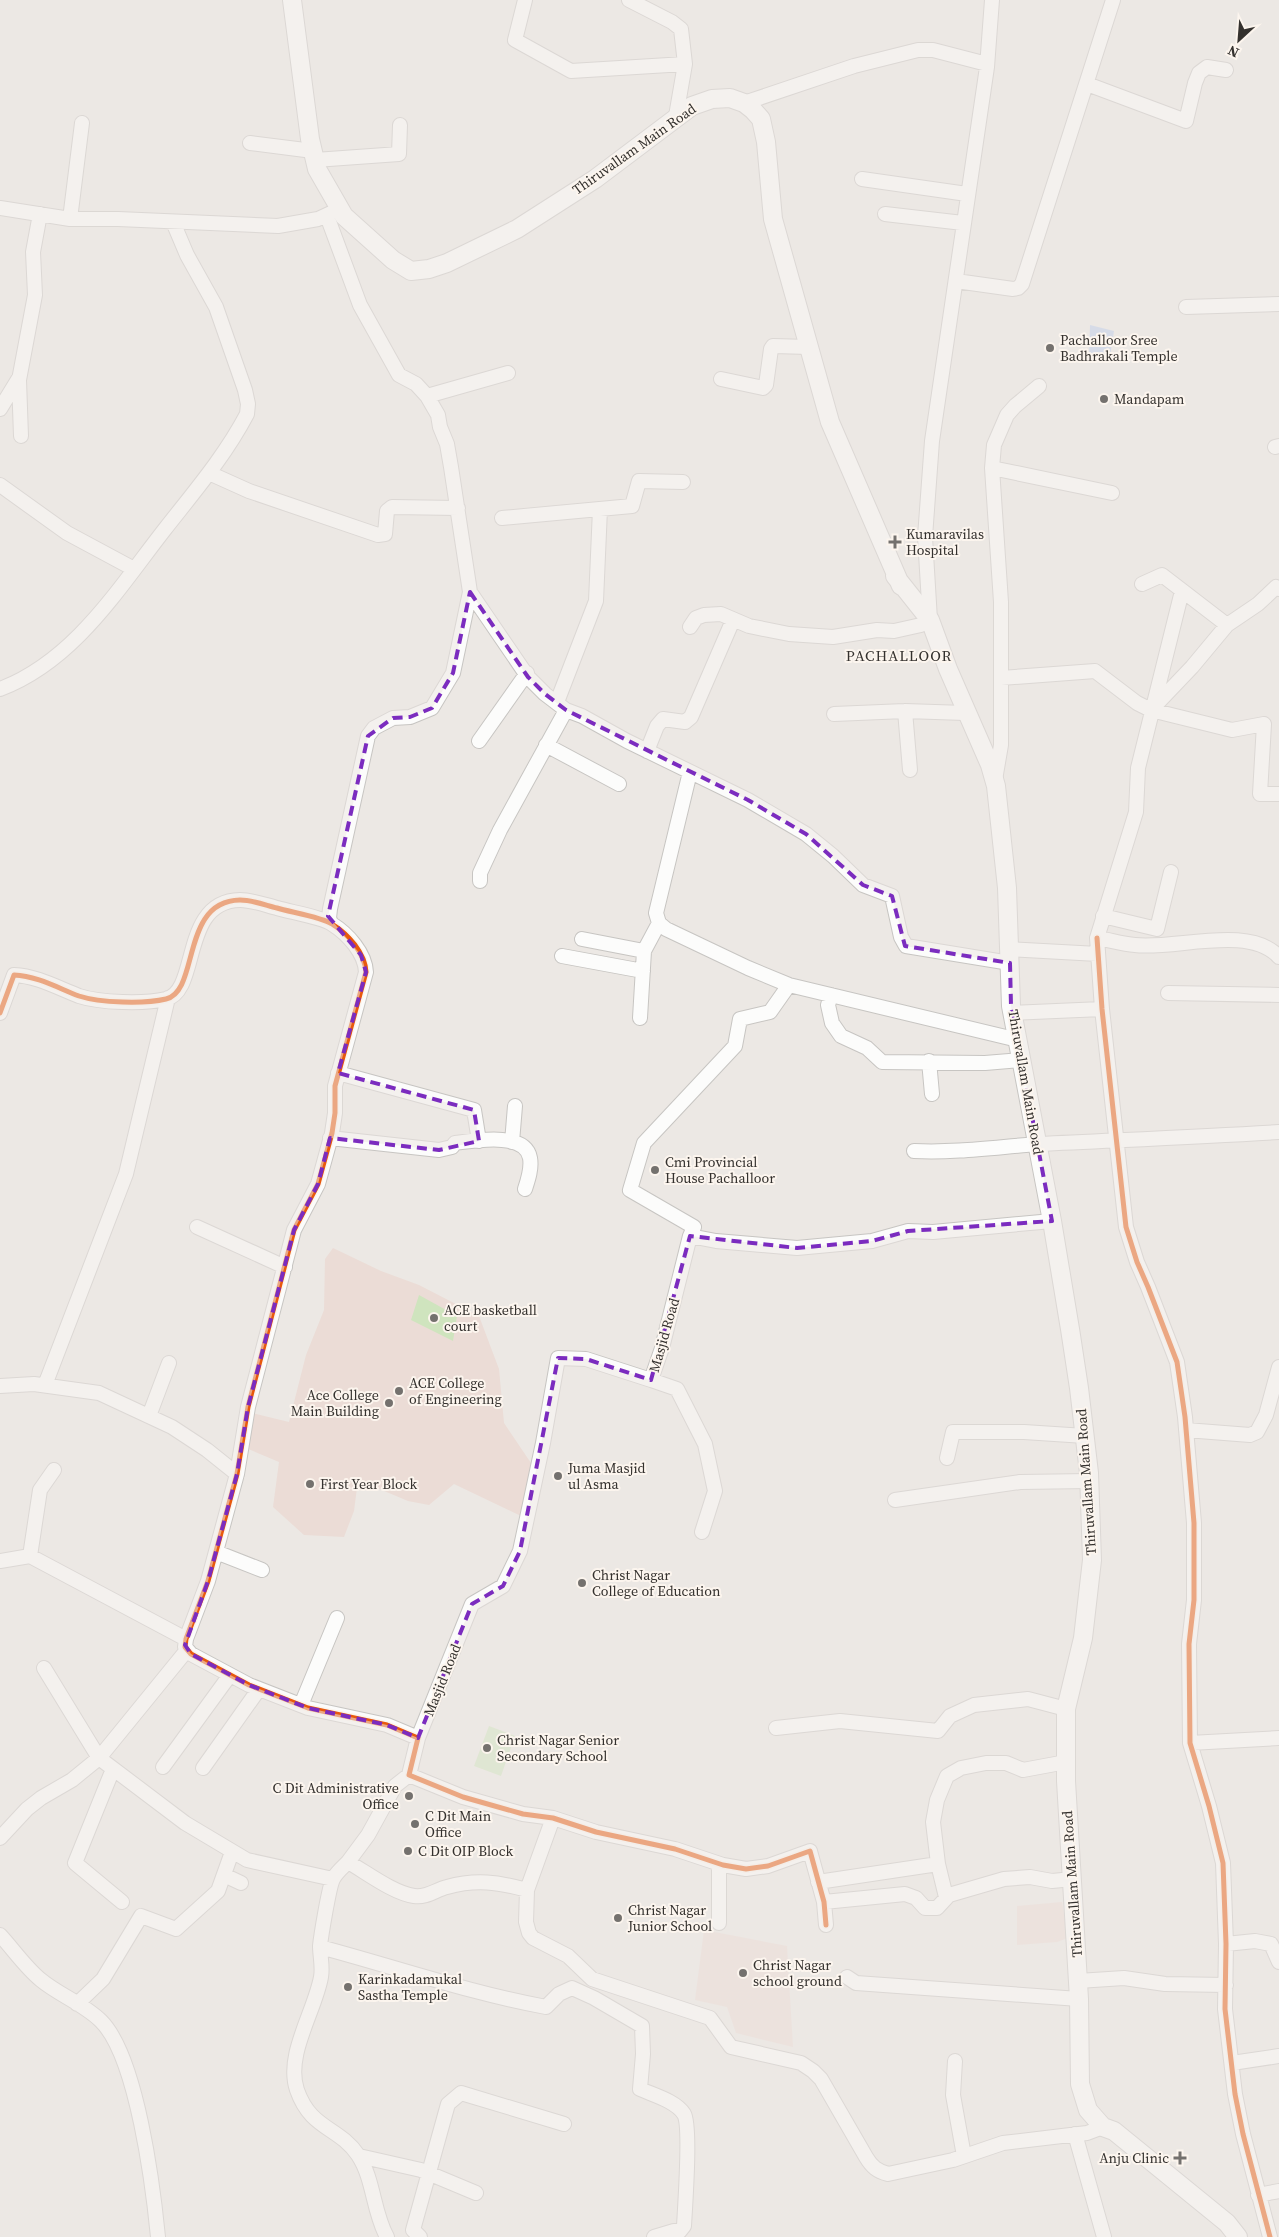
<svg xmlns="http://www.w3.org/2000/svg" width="1279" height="2237" font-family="'Source Serif 4',serif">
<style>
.education{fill:#ebdcd6}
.green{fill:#cfe4be}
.water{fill:#bacdec}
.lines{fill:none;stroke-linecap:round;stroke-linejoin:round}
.minor-casing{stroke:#c7c5c2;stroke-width:16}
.major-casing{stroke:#c7c5c2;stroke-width:20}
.minor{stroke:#fcfcfb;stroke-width:14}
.major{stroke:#fcfcfb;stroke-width:18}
.cycleway-casing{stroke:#fcf5ee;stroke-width:8}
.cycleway{stroke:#e8590c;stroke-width:5}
.marked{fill:none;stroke:#7b2cbf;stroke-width:4;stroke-dasharray:10 6;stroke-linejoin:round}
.poi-dot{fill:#74716e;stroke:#fcf5ee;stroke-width:2}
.labels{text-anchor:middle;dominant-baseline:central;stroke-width:4;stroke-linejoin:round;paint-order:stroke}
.street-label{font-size:14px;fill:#34312e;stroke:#fcf5ee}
.poi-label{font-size:14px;fill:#34312e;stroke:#fcf5ee;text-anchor:start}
.neighbourhood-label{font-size:15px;letter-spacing:1px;fill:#34312e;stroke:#fcf5ee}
</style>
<rect width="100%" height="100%" fill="#ece8e4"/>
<path class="education" d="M333 1248 381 1271 419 1285 479 1316 499 1369 504 1423 531 1463 521 1516 454 1484 429 1505 408 1501 358 1480 354 1511 344 1537 304 1535 273 1507 279 1462 246 1448 252 1413 289 1422 306 1355 324 1310 325 1259Z
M1062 1902 1068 1938 1057 1942 1017 1945V1906Z
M704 1930 787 1946 793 2047 736 2033 727 2007 695 2000Z"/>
<path class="green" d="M419 1295 457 1316 453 1341 411 1320Z
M489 1726 515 1736 501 1776 474 1766Z"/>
<path class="water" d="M1090 325 1114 331 1109 362 1089 358Z"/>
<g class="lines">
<defs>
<path id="minor" d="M525 0 515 40 571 71 685 64
M629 0 672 22 681 29 685 64 676 116
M1087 84 1186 121 1195 83 1199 73 1207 67 1226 70
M744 103 854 66 918 50H933L987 64
M250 143 313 151
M315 160 399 154 400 125
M862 179 967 194
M0 208 70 219H118L278 226 318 219 333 212
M885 214 963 223
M327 216 360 305 399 375 416 384 427 396 438 415 440 427 447 444 451 467 470 592 453 673 432 708 410 717 393 718 374 728 368 736 330 909 329 918 331 923
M70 219 82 123
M956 281 1013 289 1018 288 1022 284 1113 0
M1186 307 1279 304
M721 379 763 388 766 385 771 349 773 346 809 347
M427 396 508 373
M0 409 19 378
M21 436 19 380 35 295 33 252 40 214
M1275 447 1279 446
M992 468 1112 493
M209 473 249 491 378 535 385 534 387 511 392 507 458 508
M0 485 67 533 134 569
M502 518 632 506 639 481 683 482
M1142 584 1162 575 1227 625
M1182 591 1138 768 1136 812 1097 938C1110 940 1122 944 1135 945 1175 950 1249 924 1279 957
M470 592 528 677 545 694 566 710 582 716 627 741 748 800 806 834 833 856 863 885 892 896 901 937 906 946 1010 963
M930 620 925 537 932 441 987 67 992 0
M690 627 696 618 704 615 721 614 749 626 789 634 833 637 877 630 894 631 921 625
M1001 678 1095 671 1137 703 1151 710 1192 667 1227 625 1258 604 1276 587 1279 589
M0 689C74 661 118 589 165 529 194 492 225 456 247 414L248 404 245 390 216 307 187 255 173 222
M557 702 596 601 600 509
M1151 710 1232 730 1264 724 1260 794H1279
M905 711 910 770
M834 714 905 711 965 713
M479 741 527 673
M546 745 619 784
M647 751 657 726 663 719 685 722 691 717 733 620
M690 772 656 913 659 923 666 929 748 968 789 985 1018 1040
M995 780 1001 745V602L992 468 994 445 1007 415 1015 406 1039 386
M480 881V873L500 830 566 710
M1103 916 1157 929 1171 872
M1097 938 1102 1009 1126 1227 1137 1262 1148 1287 1177 1362 1185 1417 1194 1523V1600L1189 1644 1190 1743 1209 1806 1223 1863 1226 1944 1225 2009 1235 2094 1243 2134 1270 2237
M582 939 644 951
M1009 949 1098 954
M562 956 643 971
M1168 993 1279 995
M831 995 828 1005 832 1023 841 1036 867 1048 882 1062 985 1063 1021 1060
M0 1013 14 975C37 976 58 988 79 996 100 1003 145 1004 166 999 200 991 180 901 240 900 252 900 265 905 277 908 290 912 322 917 332 924 348 934 365 953 366 972L335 1086V1113L332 1133 318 1184 294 1230 248 1407 237 1474 208 1581 186 1639 185 1647 191 1654 249 1685 308 1708 387 1725 418 1738 409 1775 463 1797 523 1814 553 1818 596 1832 675 1849 723 1865 746 1869 768 1866 810 1851 824 1902 826 1925
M1013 1013 1102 1009
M640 1018 644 951 659 923
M929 1061 932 1094
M338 1073 474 1110 479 1141
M330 1138 439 1150 452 1147 455 1143C473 1141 525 1131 530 1158 532 1168 528 1180 525 1189
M512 1142 515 1106
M914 1151C956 1153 997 1147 1039 1144 1119 1140 1199 1137 1279 1132
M197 1227 285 1267
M690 1236 694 1227 630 1190 644 1143 735 1046 740 1019 770 1012 789 985
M651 1380 677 1389 705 1444 715 1491 702 1532
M45 1385 126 1174 168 998
M0 1386 34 1384 99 1393 172 1427 207 1450 237 1474
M149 1416 169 1363
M1186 1430 1250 1435 1257 1432 1266 1415 1279 1367
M947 1458 953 1432H1024L1085 1436
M895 1500 1020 1482 1089 1481
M216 1552 262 1570
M30 1556 40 1490 54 1470
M0 1561 30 1556 186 1639
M44 1668 99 1758 185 1823 247 1860 333 1879
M301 1705 337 1618
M776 1728 840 1721 938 1731 950 1716 974 1705 1028 1699 1066 1709
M418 1738 472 1604 503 1586 520 1551 543 1443 558 1358 586 1359 651 1380 662 1348 690 1236 716 1241 797 1248 872 1241 908 1231 933 1232 1052 1221
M1190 1743 1279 1738
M163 1767 230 1675
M203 1768 259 1689
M113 1769 75 1863 122 1902
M409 1775 395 1786 368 1835 348 1862C366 1872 393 1893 414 1896 427 1898 435 1890 447 1887 476 1879 498 1882 527 1890
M553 1818 527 1890 526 1922 529 1933 533 1938 568 1956 592 1979 710 2018 731 2047 801 2063 813 2071 821 2079 866 2157C872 2167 877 2171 888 2174L953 2160 1003 2143 1087 2133 1103 2127
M0 1838 27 1809 41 1798 72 1780 99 1758 187 1650
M348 1862C343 1867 336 1873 333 1879 329 1887 321 1936 320 1946 320 1956 323 1967 321 1977 315 2011 285 2055 297 2090 311 2130 338 2126 358 2155 374 2179 373 2212 387 2237
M719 1864V1923
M224 1875 241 1883
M818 1882 938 1864
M946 1897 938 1864 933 1822 937 1800 947 1776 961 1768 986 1763H1006L1023 1770 1066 1762
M824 1902 905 1894 916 1898 925 1908H937L949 1895 1004 1879 1030 1877 1052 1881 1073 1879
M0 1935C13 1949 26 1968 41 1980 59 1995 84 2004 101 2021 137 2057 153 2186 158 2237
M1226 1944 1255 1941 1271 1944 1279 1962
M320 1947C395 1967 470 1993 546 2007L559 1994 572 1988 594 1998 642 2026 643 2054 640 2089C653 2095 676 2101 684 2114 691 2126 685 2207 684 2226L680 2231H674L654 2237
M847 1977 856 1983 1079 1999
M1078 1981 1124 1978 1165 1984 1226 1985
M77 2004 103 1979 141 1916 176 1929 218 1891 232 1852
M955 2061 953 2095 964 2156
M1232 2063 1279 2056
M1075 2134 1104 2237
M359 2156 421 2170 476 2193
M1258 2195 1279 2191
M420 2237 413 2230 448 2104 461 2093 564 2124"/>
<path id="major" d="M292 0 310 139 317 169 344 216 393 260 411 271 429 269 447 263 517 229 595 179 692 106 712 99 730 98 744 103 753 110 761 119 766 142 773 219 830 422 901 586
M895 576 930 620 948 669 990 765 996 786 1007 888 1011 1006 1052 1221 1070 1329 1079 1388 1089 1473 1092 1560 1083 1638 1066 1709V1781L1079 1999 1080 2084 1088 2110 1103 2127 1114 2131 1227 2223 1238 2237"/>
</defs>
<use href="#minor" class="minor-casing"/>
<use href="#major" class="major-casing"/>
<use href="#minor" class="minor"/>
<use href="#major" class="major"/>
<defs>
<path id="cycleway" d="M1097 938 1102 1009 1126 1227 1137 1262 1148 1287 1177 1362 1185 1417 1194 1523V1600L1189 1644 1190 1743 1209 1806 1223 1863 1226 1944 1225 2009 1235 2094 1243 2134 1270 2237
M0 1013 14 975C37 976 58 988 79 996 100 1003 145 1004 166 999 200 991 180 901 240 900 252 900 265 905 277 908 290 912 322 917 332 924 348 934 365 953 366 972L335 1086V1113L332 1133 318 1184 294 1230 248 1407 237 1474 208 1581 186 1639 185 1647 191 1654 249 1685 308 1708 387 1725 418 1738 409 1775 463 1797 523 1814 553 1818 596 1832 675 1849 723 1865 746 1869 768 1866 810 1851 824 1902 826 1925"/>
</defs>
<use href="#cycleway" class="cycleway-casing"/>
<use href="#cycleway" class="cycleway"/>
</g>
<path d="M0 0H1279V2237H0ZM470 592 528 677 545 694 566 710 748 800 806 834 863 885 892 896 905 946 1010 963 1011 1006 1052 1221 908 1231 872 1241 797 1248 690 1236 651 1380 586 1359 558 1358 520 1551 503 1586 472 1604 418 1738 387 1725 308 1708 249 1685 191 1654 185 1645 208 1581 237 1474 248 1407 294 1230 318 1184 330 1138 439 1150 479 1141 474 1110 338 1073 366 972 361 955 328 916 368 736 393 718 410 717 432 708 453 673Z" fill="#ece8e4" fill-opacity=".55" fill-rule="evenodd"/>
<path class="marked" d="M470 592 528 677 545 694 566 710 748 800 806 834 863 885 892 896 905 946 1010 963 1011 1006 1052 1221 908 1231 872 1241 797 1248 690 1236 651 1380 586 1359 558 1358 520 1551 503 1586 472 1604 418 1738 387 1725 308 1708 249 1685 191 1654 185 1645 208 1581 237 1474 248 1407 294 1230 318 1184 330 1138 439 1150 479 1141 474 1110 338 1073 366 972 361 955 328 916 368 736 393 718 410 717 432 708 453 673Z"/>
<g class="poi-dot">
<circle cx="1050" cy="348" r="5"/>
<circle cx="1104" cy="399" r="5"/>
<path d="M892.5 534.5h5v5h5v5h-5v5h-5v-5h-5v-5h5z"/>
<circle cx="655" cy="1170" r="5"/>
<circle cx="434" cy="1318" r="5"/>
<circle cx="399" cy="1391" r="5"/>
<circle cx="389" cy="1403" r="5"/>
<circle cx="558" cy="1476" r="5"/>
<circle cx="310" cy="1484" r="5"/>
<circle cx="582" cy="1583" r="5"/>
<circle cx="487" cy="1748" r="5"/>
<circle cx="409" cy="1796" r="5"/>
<circle cx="415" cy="1824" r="5"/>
<circle cx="408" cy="1851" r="5"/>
<circle cx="618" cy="1918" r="5"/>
<circle cx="743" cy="1973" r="5"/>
<circle cx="348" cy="1987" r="5"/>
<path d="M1177.5 2150.5h5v5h5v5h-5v5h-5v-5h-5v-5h5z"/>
</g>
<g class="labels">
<g class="street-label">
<text transform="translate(634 149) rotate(-35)">Thiruvallam Main Road</text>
<text transform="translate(1026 1082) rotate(80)">Thiruvallam Main Road</text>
<text transform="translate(664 1335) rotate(-74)">Masjid Road</text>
<text transform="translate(1086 1482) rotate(-94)">Thiruvallam Main Road</text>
<text transform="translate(442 1680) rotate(-68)">Masjid Road</text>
<text transform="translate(1072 1884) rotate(-94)">Thiruvallam Main Road</text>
</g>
<g class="poi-label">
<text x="1060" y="340">Pachalloor Sree<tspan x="1060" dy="16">Badhrakali Temple</tspan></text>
<text x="1114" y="399">Mandapam</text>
<text x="906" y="534">Kumaravilas<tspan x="906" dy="16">Hospital</tspan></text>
<text x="665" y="1162">Cmi Provincial<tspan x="665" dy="16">House Pachalloor</tspan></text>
<text x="444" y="1310">ACE basketball<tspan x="444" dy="16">court</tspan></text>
<text x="409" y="1383">ACE College<tspan x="409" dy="16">of Engineering</tspan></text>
<text x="379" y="1395" text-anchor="end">Ace College<tspan x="379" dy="16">Main Building</tspan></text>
<text x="568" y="1468">Juma Masjid<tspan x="568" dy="16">ul Asma</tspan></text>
<text x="320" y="1484">First Year Block</text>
<text x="592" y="1575">Christ Nagar<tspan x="592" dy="16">College of Education</tspan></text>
<text x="497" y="1740">Christ Nagar Senior<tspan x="497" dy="16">Secondary School</tspan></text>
<text x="399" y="1788" text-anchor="end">C Dit Administrative<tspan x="399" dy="16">Office</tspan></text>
<text x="425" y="1816">C Dit Main<tspan x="425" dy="16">Office</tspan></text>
<text x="418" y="1851">C Dit OIP Block</text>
<text x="628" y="1910">Christ Nagar<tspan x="628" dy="16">Junior School</tspan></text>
<text x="753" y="1965">Christ Nagar<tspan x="753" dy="16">school ground</tspan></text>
<text x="358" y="1979">Karinkadamukal<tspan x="358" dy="16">Sastha Temple</tspan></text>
<text x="1169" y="2158" text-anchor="end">Anju Clinic</text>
</g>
<g class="neighbourhood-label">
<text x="899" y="655">PACHALLOOR</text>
</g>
</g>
<g transform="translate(1239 40) rotate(206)" stroke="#fcf5ee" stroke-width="4" paint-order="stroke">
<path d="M0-4L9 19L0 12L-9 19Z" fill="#34312e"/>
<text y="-8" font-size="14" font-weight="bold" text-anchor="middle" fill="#34312e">N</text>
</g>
</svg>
